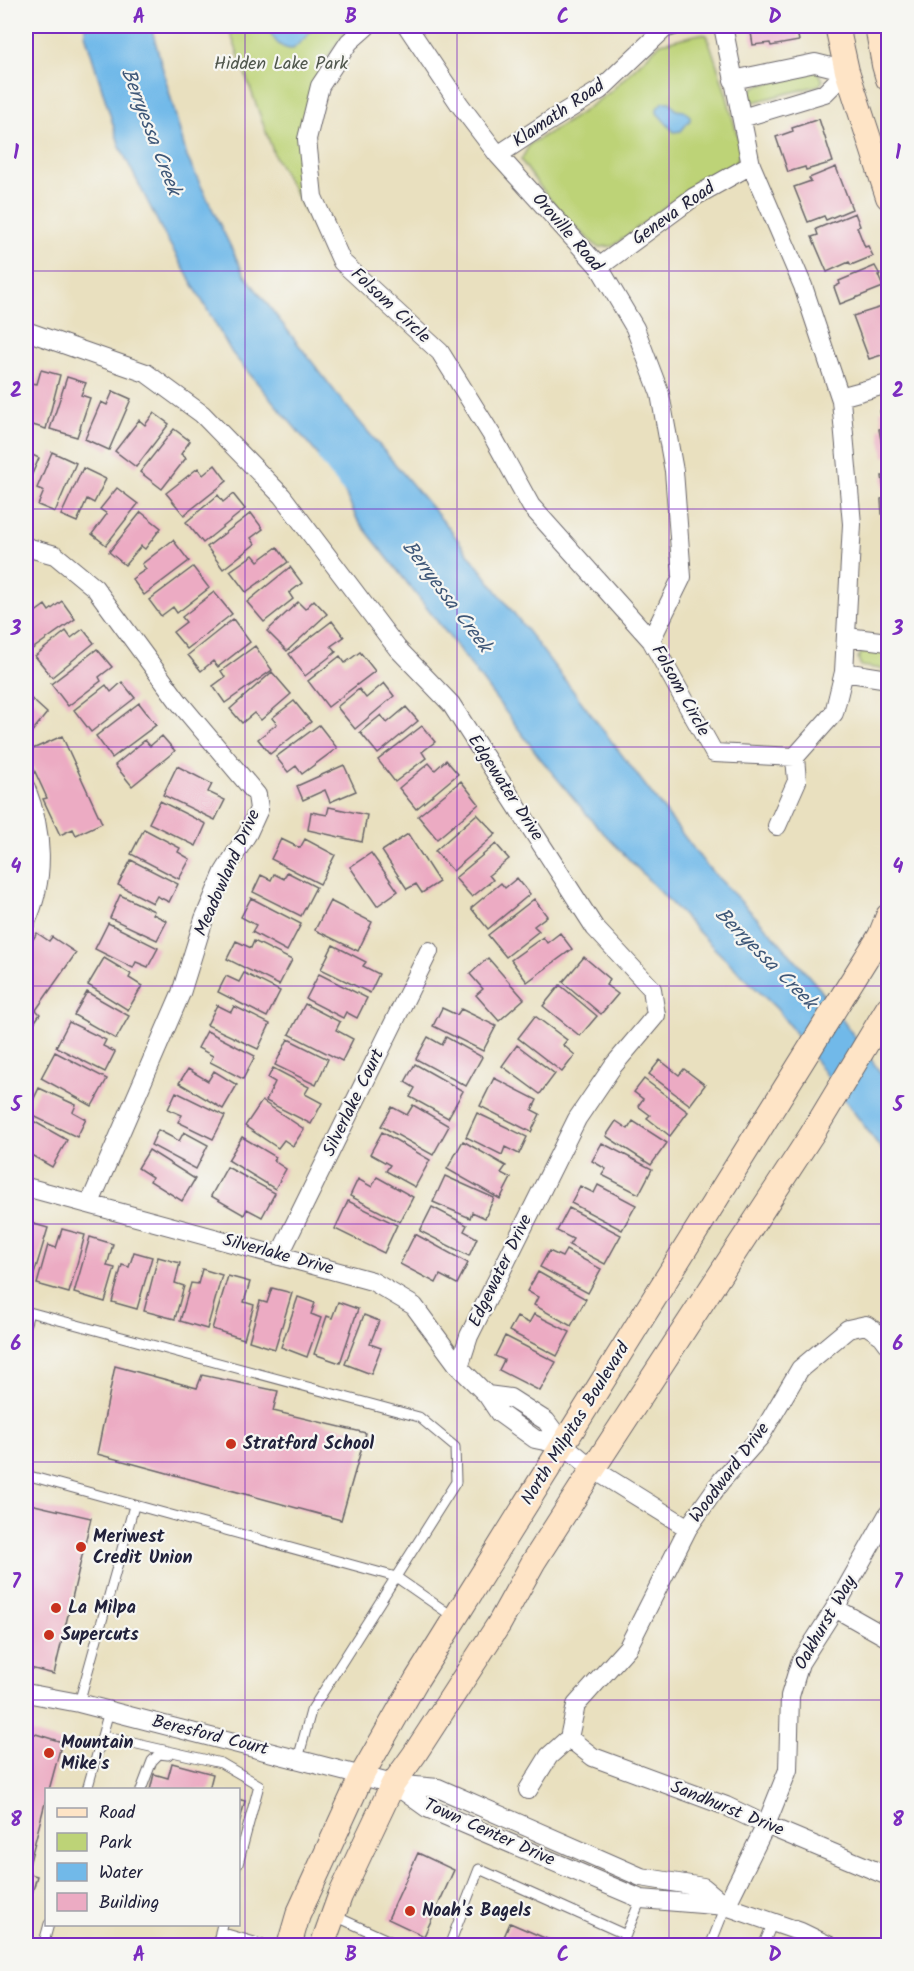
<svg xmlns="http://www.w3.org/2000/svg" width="914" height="1971" font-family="Kalam,sans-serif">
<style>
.green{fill:#bdd377;stroke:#707a59;stroke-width:1.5}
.water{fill:#71b9e9;stroke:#4a6e92;stroke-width:1.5}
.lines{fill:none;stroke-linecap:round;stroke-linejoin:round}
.stream{stroke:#71b9e9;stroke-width:5}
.building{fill:#ecabc3}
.service-casing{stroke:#686469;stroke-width:11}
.minor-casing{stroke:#686469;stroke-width:20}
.secondary-casing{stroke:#686469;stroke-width:26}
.service{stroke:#fff;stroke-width:9}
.minor{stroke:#fff;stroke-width:18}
.secondary{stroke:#fee4c6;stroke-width:24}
.grid{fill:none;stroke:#7b2cbf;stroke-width:1.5;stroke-opacity:0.55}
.poi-dot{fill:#c8321e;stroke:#f6f6f2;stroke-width:2}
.labels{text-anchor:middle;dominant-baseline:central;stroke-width:4.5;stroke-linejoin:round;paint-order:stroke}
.park-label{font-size:18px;fill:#50574d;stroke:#f6f6f2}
.street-label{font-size:18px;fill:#22223b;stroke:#f6f6f2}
.poi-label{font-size:18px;font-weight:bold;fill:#22223b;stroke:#f6f6f2;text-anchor:start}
.water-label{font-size:20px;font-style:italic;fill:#3e5778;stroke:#f6f6f2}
.neatline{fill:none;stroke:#7b2cbf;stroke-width:2}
.grid-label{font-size:20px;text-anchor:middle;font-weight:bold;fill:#7b2cbf}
</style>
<rect width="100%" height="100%" fill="#f6f6f2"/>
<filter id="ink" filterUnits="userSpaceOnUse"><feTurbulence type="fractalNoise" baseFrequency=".0167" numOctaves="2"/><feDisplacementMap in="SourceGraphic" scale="12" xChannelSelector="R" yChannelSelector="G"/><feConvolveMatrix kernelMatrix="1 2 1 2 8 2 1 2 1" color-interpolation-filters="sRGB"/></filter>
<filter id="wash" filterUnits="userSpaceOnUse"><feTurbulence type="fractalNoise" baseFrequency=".008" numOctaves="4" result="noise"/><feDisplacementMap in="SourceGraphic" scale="24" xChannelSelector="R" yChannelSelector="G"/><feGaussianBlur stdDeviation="1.35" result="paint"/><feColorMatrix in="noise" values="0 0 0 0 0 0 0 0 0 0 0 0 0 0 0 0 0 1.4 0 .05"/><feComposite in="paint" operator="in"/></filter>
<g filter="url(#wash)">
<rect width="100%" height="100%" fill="#e9e0bf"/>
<path class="green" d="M228 26H350L321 66 301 128 303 193 328 253 275 157Z
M700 34 707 35 726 93 741 149 736 163 686 191 613 246 598 247C568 223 543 193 521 160L530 144 572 119 610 92 661 43Z
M813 71 818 72 823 80 820 85 754 102 749 93 754 87Z
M863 650 888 652V670L861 666 858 658Z"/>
<path class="water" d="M85 26H151L187 157 244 274 343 402 448 527 706 865 776 938 820 989 888 1083V1158L777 1009 715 949 595 824 540 758 455 644 357 519 339 480 232 353 164 234 120 147 85 34Z
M267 26H314L306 37 293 49C278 49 273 38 267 26Z
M663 102H670L676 110 684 111 690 116V120L681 131 674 132 657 113V108Z"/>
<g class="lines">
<path class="stream" d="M320 457 345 490"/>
</g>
<g id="blocks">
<path class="building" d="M750 26H796L799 41 771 46 770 43 753 45Z
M819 119 833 162 806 170 805 167 788 172 776 137 793 131 792 128Z
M836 167 852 209 826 220 824 216 808 222 794 187 811 181 809 178Z
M855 213 860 226 857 227 865 247 868 246 873 256 851 265 849 262 827 272 812 237 818 235 816 229Z
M875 266 880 275H878L883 287 840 304 834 287 840 284 839 281Z
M888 305V353L869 359 853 316Z
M41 370 60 375 46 429 26 423V398L30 383 37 384Z
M67 377 86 383 81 395 90 398 77 437 50 429Z
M113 391 131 399 109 450 85 439 101 402 107 405Z
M888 410V456L884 457 879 429 883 428 880 411Z
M154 413 169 424 136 467 115 451 139 420 145 425Z
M174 429 190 441 181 454 186 458 162 489 140 472Z
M26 452 39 458 29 481 26 479Z
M52 452 76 463 55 512 38 505 44 491 37 488Z
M215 465 227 481 184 515 166 493 198 468 203 475Z
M83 468 106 479 94 503 87 499 77 522 61 515Z
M885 474H888V517H885L884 514H882L881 499 885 498 882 476H885Z
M117 488 138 504 106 545 92 534 107 514 100 509Z
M233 494 245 509 203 543 186 522 218 495 223 502Z
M141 512 161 528 145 549 141 546 125 565 109 552Z
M251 513 263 529 251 538 255 544 223 569 207 547Z
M173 540 189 561 144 595 132 579 146 569 142 564Z
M277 547 288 562 246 592 230 571 253 555 258 561Z
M193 567 209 588 177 613 173 607 161 616 149 600Z
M290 567 302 583 289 593 293 599 264 622 247 602Z
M214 592 232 614 187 649 173 632 186 622 182 617Z
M314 600 327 614 287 651 267 631 298 602 305 609Z
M62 601 75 619 28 652 26 649V619L45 605 49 611Z
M233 619 250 642 218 667 213 661 201 671 188 655Z
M332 621 344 637 331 646 336 652 305 676 289 654Z
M83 629 94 643 52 677 35 656 66 631 71 638Z
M255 646 272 670 225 703 213 686 225 677 221 671Z
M97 649 112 667 99 677 101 681 68 706 51 684Z
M360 652 375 671 328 707 308 681 340 656 345 663Z
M272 672 291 694 261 720 254 713 242 723 230 709Z
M122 682 135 698 91 732 74 710 106 685 111 692Z
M384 683 394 696 355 729 337 707 359 689 366 698Z
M26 694 47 713 26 739Z
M294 701 311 722 270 754 258 739 277 724 272 718Z
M139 703 156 725 112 758 96 736Z
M406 707 418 721 378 754 360 732 381 715 387 723Z
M319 725 337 748 302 774 296 766 288 772 276 757Z
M422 726 435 742 422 752 426 758 395 782 378 760Z
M62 736 102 823 76 835 73 829 60 835 43 799 47 798 26 752Z
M162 736 175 751 132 786 115 765 145 740 150 746Z
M446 760 458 774 416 809 399 788 429 763 435 770Z
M344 765 356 791 330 802 325 790 303 800 297 786Z
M177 766 212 784 208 792 225 800 215 820 163 795Z
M461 781 479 804 437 839 418 816Z
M160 801 206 824 196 846 149 823Z
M329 807 367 815 362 842 308 830 311 812 327 815Z
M477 814 496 834 453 871 435 851Z
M144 829 180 848 178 852 190 859 179 879 131 854Z
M408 834 439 882 422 893 416 884 407 889 382 851Z
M281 839 300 848 305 839 335 855 320 884 271 859Z
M496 844 509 859 489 875 493 880 472 897 455 878Z
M371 853 398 891 377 906 350 867Z
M131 860 178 884 169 902 157 896 153 903 118 885Z
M287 872 316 887 301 916 253 892 261 875 271 880 274 874 284 879Z
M517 878 530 894 488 929 471 908 501 883 505 888Z
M120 895 154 911 153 914 167 921 157 940 110 918Z
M251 898 301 924 287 951 252 932 256 925 241 917Z
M534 899 547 916 534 926 539 931 506 957 488 935Z
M330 901 372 922 358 951 315 930Z
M108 923 158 948 148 967 136 962 133 968 95 949Z
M37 933 49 941 52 937 76 953 36 1010 40 1014 26 1035V950Z
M560 933 572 949 527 982 511 960 543 937 547 943Z
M236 941 251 948 254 941 292 960 279 985 227 959Z
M333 945 366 962 363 966 379 974 370 993 321 969Z
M584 957 610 979 606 985 618 994 601 1014 563 982Z
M104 958 131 974 129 978 142 986 128 1010 88 985Z
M488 958 524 999 499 1021 476 995 483 989 470 974Z
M244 973 280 991 267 1017 218 992 226 976 239 982Z
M319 974 367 998 357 1018 346 1012 343 1018 306 999Z
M560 985 597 1016 580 1036 543 1006Z
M87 992 129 1016 116 1039 74 1015Z
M305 1004 340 1022 336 1030 353 1039 342 1061 289 1034Z
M217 1005 231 1012 234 1006 270 1024 258 1049 207 1025Z
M442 1008 457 1015 461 1009 496 1026 483 1051 433 1026Z
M535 1016 567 1040 563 1045 575 1055 562 1072 518 1038Z
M69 1022 106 1040 103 1046 115 1052 105 1072 56 1047Z
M207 1031 255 1056 243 1079 210 1062 213 1056 198 1048Z
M428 1037 442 1045 446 1037 482 1057 466 1086 416 1059Z
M288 1039 328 1059 316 1085 275 1065Z
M517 1045 555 1074 540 1094 502 1066Z
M55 1052 107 1079 92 1106 41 1078Z
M660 1060 679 1075 684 1069 705 1085 690 1105 649 1074Z
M415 1064 463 1091 448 1118 410 1097 415 1088 405 1082Z
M273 1068 309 1087 305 1094 322 1103 311 1124 266 1101 275 1082 268 1078Z
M188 1069 208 1081 214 1071 237 1085 223 1109 179 1083Z
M494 1078 537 1100 532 1110 540 1114 531 1132 480 1106Z
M644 1079 688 1112 670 1136 647 1118 650 1115 638 1106 643 1099 634 1092Z
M39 1088 76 1105 73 1112 86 1119 77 1137 27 1113Z
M176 1092 225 1116 213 1139 178 1122 182 1115 168 1109Z
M262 1101 304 1129 293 1146 284 1140 278 1148 245 1126Z
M413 1105 449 1126 433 1155 381 1126 392 1107 407 1115Z
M477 1113 527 1137 519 1154 505 1147 502 1155 466 1137Z
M26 1117 67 1140 52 1167 26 1152Z
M616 1121 628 1129 633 1121 667 1143 651 1165 606 1136Z
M158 1130 179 1141 184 1132 208 1145 196 1169 151 1145Z
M382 1132 430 1160 415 1187 386 1171 390 1165 370 1154Z
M242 1137 276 1157 274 1161 286 1169 275 1189 228 1160Z
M463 1141 506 1166 501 1173 511 1178 500 1199 447 1169Z
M602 1143 652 1169 639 1194 602 1175 606 1169 592 1161Z
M149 1150 195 1179 182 1201 150 1181 152 1177 138 1168Z
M227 1167 275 1193 262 1217 247 1209 244 1215 211 1196Z
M445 1176 494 1198 485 1218 472 1212 470 1218 433 1202Z
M377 1177 413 1197 400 1222 350 1196 358 1179 372 1187Z
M598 1185 636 1205 622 1230 571 1203 580 1186 594 1193Z
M348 1201 397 1225 384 1253 335 1229Z
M432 1207 467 1225 464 1231 477 1238 469 1256 420 1231Z
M569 1208 621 1235 605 1264 569 1245 573 1239 557 1231Z
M27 1222 48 1228 32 1281 26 1279V1228Z
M62 1229 85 1235 69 1293 37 1284 48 1245 56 1248Z
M415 1234 468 1263 457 1284 440 1275 436 1283 400 1264Z
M90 1237 113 1244 107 1266 115 1268 105 1302 74 1293Z
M566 1250 601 1269 588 1293 540 1267 549 1251 562 1257Z
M134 1252 152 1257 137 1309 112 1302 122 1265 129 1267Z
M158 1257 180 1263 175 1283 184 1286 175 1319 144 1311Z
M202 1269 222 1275 207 1329 180 1321 191 1283 198 1284Z
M538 1272 586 1299 571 1326 534 1305 538 1297 527 1291Z
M228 1276 250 1282 244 1302 254 1305 244 1339 212 1329Z
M272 1288 292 1293 275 1349 249 1341 260 1301 267 1303Z
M298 1297 315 1303 311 1314 321 1318 307 1357 281 1347Z
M338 1302 358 1309 340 1363 314 1354 327 1316 332 1318Z
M534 1314 570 1332 557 1356 509 1331 517 1317 529 1323Z
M364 1315 379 1321 370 1344 381 1348 371 1374 345 1364Z
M505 1336 556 1362 540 1391 499 1370 504 1360 495 1356Z
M115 1366 197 1388 202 1375 278 1391 273 1411 366 1433 341 1520 97 1454Z
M30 1504 91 1518 54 1674 26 1667V1522Z
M26 1731 62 1742 49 1790H46V1799L27 1873 37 1876 26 1915Z
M172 1763 213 1774 209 1790H150L154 1774 168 1778Z
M238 1799 245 1801 239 1824H238Z
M418 1853 454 1870 424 1936 388 1919Z
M510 1923 563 1946H500Z"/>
</g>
</g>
<g filter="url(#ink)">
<use href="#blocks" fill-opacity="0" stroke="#686469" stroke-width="1.5"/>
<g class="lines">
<defs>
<path id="service" d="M26 1323 29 1312 419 1417 455 1447 456 1482 311 1711 298 1759
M26 1475 396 1577 455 1618
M79 1703 134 1506
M102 1736 221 1763 259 1785 238 1864
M87 1790 109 1711
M141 1790 152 1761 159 1754 168 1755
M335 1916 401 1946
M220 1932 268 1946
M43 1946 49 1924
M217 1946 222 1924
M449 1946 479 1869 626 1935
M621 1946 641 1899
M681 1946V1944
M710 1946 726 1906
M763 1946 773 1922"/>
<path id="minor" d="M367 26 349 42 320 86 307 139 313 197 342 262 440 352 493 437 531 506 651 640 714 753 795 757
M407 26 460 105 498 155 599 267 635 328 660 394 674 471 682 577 651 640
M723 26 751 165 803 286 841 400 852 524 844 672 834 713 795 757
M733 80 815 63 847 71
M742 118 825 93 847 71
M498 155 548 122 600 90 664 29 674 26
M599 267 694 197 751 165
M26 331 146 373 202 414 282 496 397 648 451 704 595 928 652 989 656 1015 613 1066 577 1119 469 1336 459 1367
M840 397 888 384
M26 547 55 555 95 588 178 701 257 795 259 809 248 833 224 872 204 919 181 993 90 1203
M847 637 888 642
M844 672 888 679
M26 788C43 831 46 879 26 922
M777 826 797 781 795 757
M26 1187 372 1281 414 1306 459 1367 487 1395 499 1413 535 1439 564 1445
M279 1256 429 951
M487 1395 510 1398 546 1421 564 1445 593 1469 688 1528
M835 1608 888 1638
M26 1693 79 1703 393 1784 438 1788 641 1877 703 1887 726 1906
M569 1738 576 1705 628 1647 688 1528 721 1481 760 1437 800 1369 848 1329 866 1325 882 1336 888 1344
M569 1738 593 1757 726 1806 766 1825 888 1876
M395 1785 427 1808 641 1899 726 1906 801 1932 830 1946
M528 1790 549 1756 569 1738
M726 1906 766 1825 788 1770 790 1696 800 1663 835 1608 888 1514"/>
<path id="secondary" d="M837 26 847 71 888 197
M877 26 884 65 888 79
M289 1946 298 1915 362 1775 417 1679 880 936 888 916
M322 1946 340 1896 393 1784 414 1755 499 1624 534 1561 593 1469 812 1134 888 1008"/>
</defs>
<use href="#service" class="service-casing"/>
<use href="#minor" class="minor-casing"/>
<use href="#secondary" class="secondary-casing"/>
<use href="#service" class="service"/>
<use href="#minor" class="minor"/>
<use href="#secondary" class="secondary"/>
</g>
</g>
<path class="grid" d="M245 26V1946M457 26V1946M669 26V1946M26 271H888M26 509H888M26 747H888M26 986H888M26 1224H888M26 1462H888M26 1700H888"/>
<g class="poi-dot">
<circle cx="231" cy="1444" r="6"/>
<circle cx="81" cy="1547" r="6"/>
<circle cx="56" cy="1608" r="6"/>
<circle cx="49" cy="1635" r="6"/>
<circle cx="49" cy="1753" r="6"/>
<circle cx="410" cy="1911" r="6"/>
</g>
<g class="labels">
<g class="park-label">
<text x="281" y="64">Hidden Lake Park</text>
</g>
<g class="street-label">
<text transform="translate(559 114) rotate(-34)">Klamath Road</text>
<text transform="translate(674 214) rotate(-35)">Geneva Road</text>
<text transform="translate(567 233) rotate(49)">Oroville Road</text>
<text transform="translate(390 306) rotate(43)">Folsom Circle</text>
<text transform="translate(680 691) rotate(61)">Folsom Circle</text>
<text transform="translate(505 788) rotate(57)">Edgewater Drive</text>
<text transform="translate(228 873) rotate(-66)">Meadowland Drive</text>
<text transform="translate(354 1103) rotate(-64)">Silverlake Court</text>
<text transform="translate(278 1255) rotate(15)">Silverlake Drive</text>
<text transform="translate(501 1271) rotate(-64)">Edgewater Drive</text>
<text transform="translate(576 1424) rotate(-58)">North Milpitas Boulevard</text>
<text transform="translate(730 1473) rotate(-53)">Woodward Drive</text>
<text transform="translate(826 1623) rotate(-60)">Oakhurst Way</text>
<text transform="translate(210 1736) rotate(14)">Beresford Court</text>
<text transform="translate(727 1809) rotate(22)">Sandhurst Drive</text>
<text transform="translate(489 1833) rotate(24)">Town Center Drive</text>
</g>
<g class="poi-label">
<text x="243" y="1444">Stratford School</text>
<text x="93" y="1537">Meriwest<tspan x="93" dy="21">Credit Union</tspan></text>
<text x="68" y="1608">La Milpa</text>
<text x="61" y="1635">Supercuts</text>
<text x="61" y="1743">Mountain<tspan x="61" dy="21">Mike's</tspan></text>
<text x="422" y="1911">Noah's Bagels</text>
</g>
<g class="water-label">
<text transform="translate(150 132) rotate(69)">Berryessa Creek</text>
<text transform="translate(446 597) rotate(53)">Berryessa Creek</text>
<text transform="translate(765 959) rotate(45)">Berryessa Creek</text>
</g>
</g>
<rect width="914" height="1971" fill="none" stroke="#f6f6f2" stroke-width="66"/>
<rect x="45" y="1788" width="195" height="138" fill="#f6f6f2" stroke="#a1a1a9" stroke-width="1.5"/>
<rect x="57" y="1808" width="30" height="9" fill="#fee4c6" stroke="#a1a1a9" stroke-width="1.5"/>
<text x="99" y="1818" font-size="18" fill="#22223b">Road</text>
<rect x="57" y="1833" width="30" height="18" fill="#bdd377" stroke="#a1a1a9" stroke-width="1.5"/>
<text x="99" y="1848" font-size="18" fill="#22223b">Park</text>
<rect x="57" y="1863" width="30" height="18" fill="#71b9e9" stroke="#a1a1a9" stroke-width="1.5"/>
<text x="99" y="1878" font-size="18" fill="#22223b">Water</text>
<rect x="57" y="1893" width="30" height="18" fill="#ecabc3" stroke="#a1a1a9" stroke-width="1.5"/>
<text x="99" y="1908" font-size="18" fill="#22223b">Building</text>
<rect x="33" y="33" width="848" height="1905" class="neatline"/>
<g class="grid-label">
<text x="139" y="23">A</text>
<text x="351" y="23">B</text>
<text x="563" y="23">C</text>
<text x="775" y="23">D</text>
<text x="16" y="159">1</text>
<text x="898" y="159">1</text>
<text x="16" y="397">2</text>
<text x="898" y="397">2</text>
<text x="16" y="635">3</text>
<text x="898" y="635">3</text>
<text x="16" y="873">4</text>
<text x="898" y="873">4</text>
<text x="16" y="1111">5</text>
<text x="898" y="1111">5</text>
<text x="16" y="1350">6</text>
<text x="898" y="1350">6</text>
<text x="16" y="1588">7</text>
<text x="898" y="1588">7</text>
<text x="16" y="1826">8</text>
<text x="898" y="1826">8</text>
<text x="139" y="1961">A</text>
<text x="351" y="1961">B</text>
<text x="563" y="1961">C</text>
<text x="775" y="1961">D</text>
</g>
</svg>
